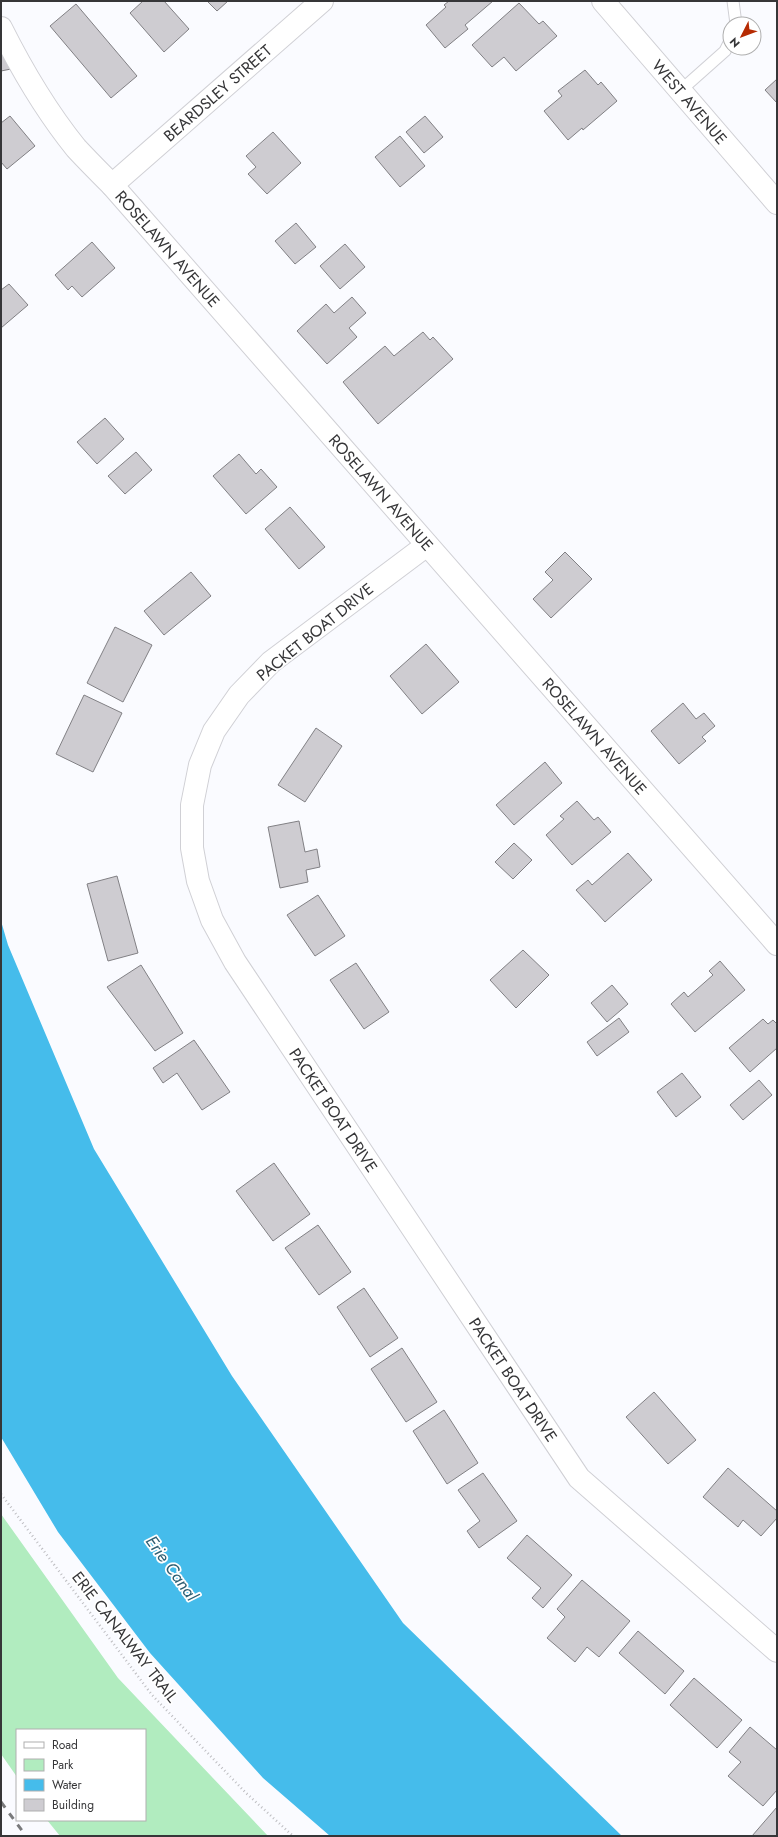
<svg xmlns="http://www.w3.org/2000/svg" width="778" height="1837" font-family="Jost,sans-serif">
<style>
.green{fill:#b1ecbf}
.water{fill:#45bceb}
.building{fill:#ceccd1;stroke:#818084}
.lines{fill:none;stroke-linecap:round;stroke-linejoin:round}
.service-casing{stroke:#d0d0d5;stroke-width:13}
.minor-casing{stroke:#d0d0d5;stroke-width:24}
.path{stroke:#bebec2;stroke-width:2.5;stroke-dasharray:1 3;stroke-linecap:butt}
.service{stroke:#fff;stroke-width:11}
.minor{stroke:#fff;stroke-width:22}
.rail{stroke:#797a7c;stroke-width:3;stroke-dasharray:7 7;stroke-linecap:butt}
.labels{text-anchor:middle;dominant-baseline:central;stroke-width:3.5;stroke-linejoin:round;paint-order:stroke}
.street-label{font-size:16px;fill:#363638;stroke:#fff}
.water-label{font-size:17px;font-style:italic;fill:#2e5e72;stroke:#fff}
</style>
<rect width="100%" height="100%" fill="#fafbff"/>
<path class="green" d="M1 1514 118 1678 268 1836H60L47 1820H145V1730H17V1777L1 1754Z"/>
<path class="water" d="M1 921 8 945 94 1149 232 1376 403 1623 622 1836H330L263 1778 150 1653 58 1532 1 1437Z"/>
<path class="building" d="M143 1H164L189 29 164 52 130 13Z
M207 1H228L217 11Z
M449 1H493L465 25 468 29 445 48 426 25 446 7 444 5Z
M519 3 539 24 543 21 557 36 516 71 504 57 492 67 472 45Z
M76 4 137 76 111 98 50 26Z
M1 51 11 69 1 71Z
M585 70 598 85 601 82 617 101 583 130 582 128 568 140 544 111 562 96 558 91Z
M777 79V103L765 90Z
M10 116 35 146 7 169 1 162V123Z
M425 116 443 137 424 153 406 132Z
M273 132 301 163 267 194 248 174 256 167 246 156Z
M400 136 425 166 400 187 375 157Z
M296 223 316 247 295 264 275 241Z
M92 242 115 268 82 297 72 286 68 290 55 275Z
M345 244 365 267 340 289 320 266Z
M9 284 28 305 1 328V290Z
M352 297 366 313 349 328 357 337 327 364 297 331 326 304 334 313Z
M423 332 430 340 433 337 453 359 378 424 343 382 385 346 394 356Z
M105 418 124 439 97 464 77 442Z
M136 452 152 470 125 494 108 476Z
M239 454 256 474 261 469 277 487 246 514 213 476Z
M290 507 325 547 299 569 265 529Z
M565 552 592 579 551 618 533 599 553 580 545 572Z
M191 572 211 596 164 635 144 611Z
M115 627 152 645 123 702 87 683Z
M426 644 459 682 422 714 390 676Z
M84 695 122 713 93 772 56 754Z
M683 703 696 719 704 713 715 726 702 737 706 741 679 764 651 731Z
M316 728 342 746 305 802 278 785Z
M545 762 562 783 514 825 496 805Z
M577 801 594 820 598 817 611 832 572 865 546 835 564 819 560 816Z
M299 821 305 852 317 849 320 867 306 870 308 882 280 888 268 827Z
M514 843 532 860 513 879 495 862Z
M628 853 652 880 605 922 576 890 588 880 592 885Z
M117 876 138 953 108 961 87 884Z
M318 895 345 936 315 956 287 915Z
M523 950 549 975 516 1008 490 980Z
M720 961 745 990 695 1032 671 1004 684 992 688 997 713 975 709 971Z
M356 963 389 1012 364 1029 330 980Z
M141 965 183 1033 155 1051 107 987Z
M612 985 628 1004 607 1022 591 1003Z
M619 1018 629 1032 597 1056 587 1042Z
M763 1019 768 1024 773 1020 777 1024V1048L750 1072 729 1048Z
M194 1040 230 1092 202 1110 177 1073 163 1083 153 1068Z
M682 1073 701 1097 676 1117 657 1092Z
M759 1080 772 1095 743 1120 730 1105Z
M274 1163 310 1214 273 1241 236 1191Z
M318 1225 351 1272 319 1295 285 1248Z
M364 1288 398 1338 370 1357 337 1307Z
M402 1348 437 1402 406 1422 371 1369Z
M654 1392 696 1440 668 1464 626 1417Z
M444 1410 478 1463 447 1484 413 1431Z
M728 1468 777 1511V1518L761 1536 743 1520 738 1527 703 1497Z
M483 1473 517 1521 479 1548 467 1531 480 1521 458 1490Z
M527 1535 572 1575 543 1608 532 1598 541 1588 507 1558Z
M582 1580 630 1621 599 1657 587 1647 575 1662 547 1638 565 1617 557 1609Z
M638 1631 684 1671 665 1694 619 1653Z
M694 1678 742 1720 717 1748 670 1705Z
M750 1727 777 1750V1790L763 1806 728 1776 741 1762 729 1752Z
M777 1807V1836H752Z"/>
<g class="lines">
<defs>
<path id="service" d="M733 1 736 24
M680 91 725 51 730 41"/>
<g id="minor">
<path id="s1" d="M603 1 777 203"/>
<path id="s2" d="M1 28C22 70 47 112 76 148 88 161 100 173 112 185L777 944"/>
<path id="s3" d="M112 185 322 1"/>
<path id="s4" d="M427 545 271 662 239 695 214 731 200 765 192 805V848L198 881 212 920 235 962 579 1478 777 1651"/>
</g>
</defs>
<use href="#service" class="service-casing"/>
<use href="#minor" class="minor-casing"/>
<path class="path" d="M1 1494 152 1695 246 1793 293 1836"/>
<use href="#service" class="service"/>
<use href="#minor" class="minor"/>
<path class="rail" d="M1 1802 26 1836"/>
</g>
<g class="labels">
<g class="street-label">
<text stroke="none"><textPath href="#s3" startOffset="140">BEARDSLEY STREET</textPath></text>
<text stroke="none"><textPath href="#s1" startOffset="133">WEST AVENUE</textPath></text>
<text stroke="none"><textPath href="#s2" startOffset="278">ROSELAWN AVENUE</textPath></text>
<text stroke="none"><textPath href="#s2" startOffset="602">ROSELAWN AVENUE</textPath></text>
<text transform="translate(315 632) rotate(-39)">PACKET BOAT DRIVE</text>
<text stroke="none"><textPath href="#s2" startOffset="926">ROSELAWN AVENUE</textPath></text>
<text stroke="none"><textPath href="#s4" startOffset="706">PACKET BOAT DRIVE</textPath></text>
<text stroke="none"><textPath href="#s4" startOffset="1030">PACKET BOAT DRIVE</textPath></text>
<text transform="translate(125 1637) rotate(52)">ERIE CANALWAY TRAIL</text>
</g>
<g class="water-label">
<text transform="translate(172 1568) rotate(54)">Erie Canal</text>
</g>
</g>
<rect width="778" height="1837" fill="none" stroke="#363638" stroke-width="4"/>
<rect x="16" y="1729" width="130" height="92" fill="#ffffff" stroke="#afafaf"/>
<rect x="24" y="1742" width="20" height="6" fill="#ffffff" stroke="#afafaf"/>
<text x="52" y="1749" font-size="12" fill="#363638">Road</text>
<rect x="24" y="1759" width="20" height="12" fill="#b1ecbf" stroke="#afafaf"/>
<text x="52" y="1769" font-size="12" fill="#363638">Park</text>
<rect x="24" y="1779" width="20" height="12" fill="#45bceb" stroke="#afafaf"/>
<text x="52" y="1789" font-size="12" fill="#363638">Water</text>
<rect x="24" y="1799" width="20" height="12" fill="#ceccd1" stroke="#afafaf"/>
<text x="52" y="1809" font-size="12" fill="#363638">Building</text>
<g transform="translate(742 36) rotate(228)"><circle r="19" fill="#ffffff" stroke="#afafaf"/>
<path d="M0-3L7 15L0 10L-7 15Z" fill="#b62b02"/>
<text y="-6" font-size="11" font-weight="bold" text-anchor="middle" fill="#363638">N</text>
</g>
</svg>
